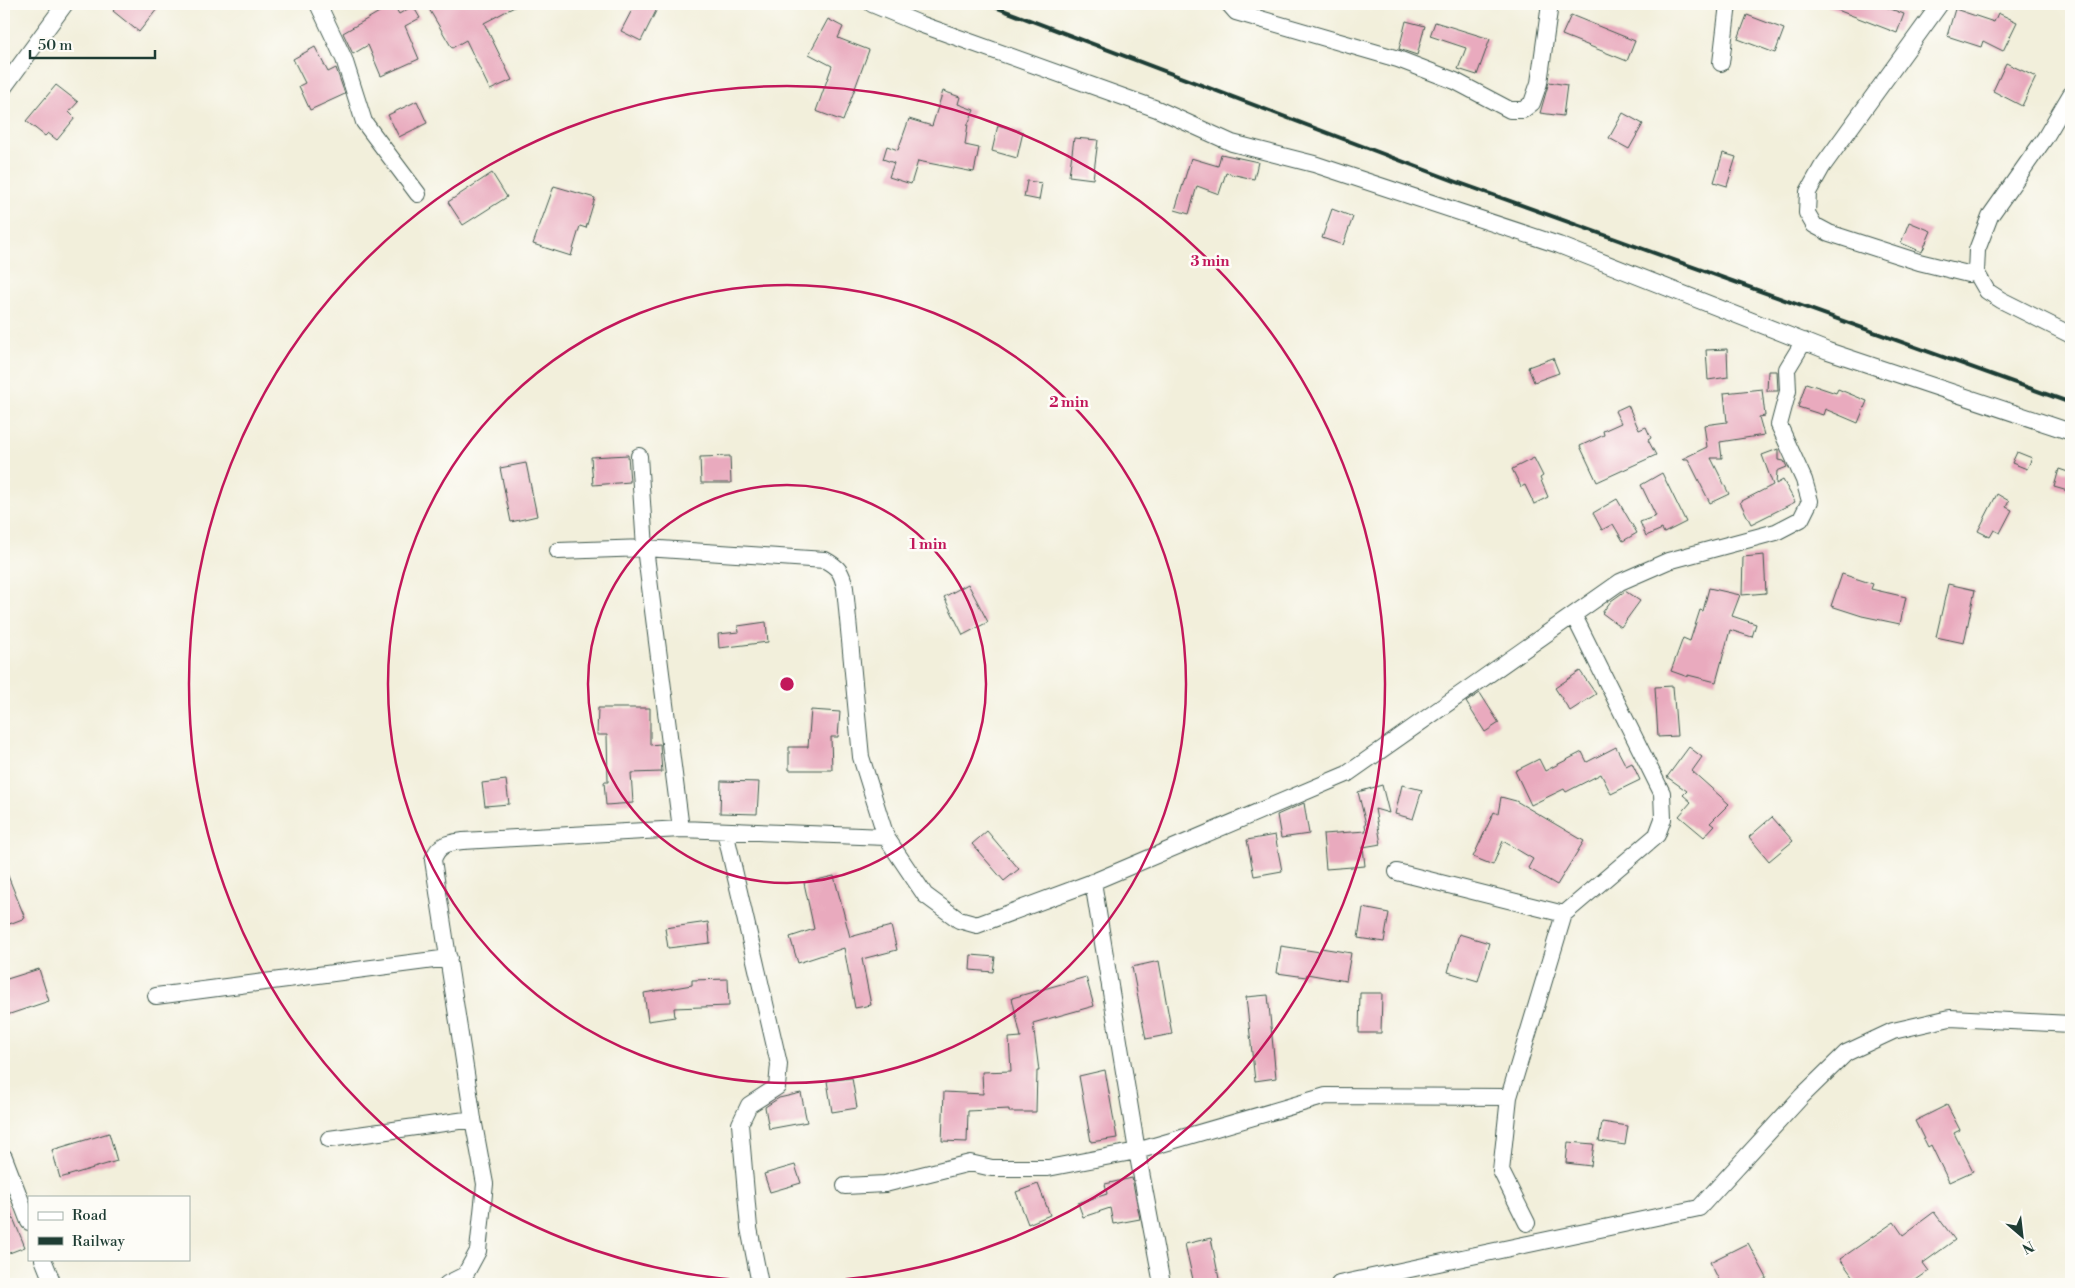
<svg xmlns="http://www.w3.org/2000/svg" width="2075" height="1288" font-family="'Libre Bodoni',serif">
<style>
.building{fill:#e9aabe}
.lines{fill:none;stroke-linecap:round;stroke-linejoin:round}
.street-casing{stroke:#3f584d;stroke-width:18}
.street{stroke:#fff;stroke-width:16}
.rail{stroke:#1f3d34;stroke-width:4}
.ring{fill:none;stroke:#c2185b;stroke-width:2.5}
.centre{fill:#c2185b;stroke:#fdfcf7;stroke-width:2.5}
.ring-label{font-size:15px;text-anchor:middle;font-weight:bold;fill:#c2185b;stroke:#fdfcf7;stroke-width:5;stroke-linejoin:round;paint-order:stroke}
</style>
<rect width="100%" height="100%" fill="#fdfcf7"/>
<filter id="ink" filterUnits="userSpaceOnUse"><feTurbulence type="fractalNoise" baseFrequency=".02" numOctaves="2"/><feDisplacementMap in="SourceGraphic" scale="10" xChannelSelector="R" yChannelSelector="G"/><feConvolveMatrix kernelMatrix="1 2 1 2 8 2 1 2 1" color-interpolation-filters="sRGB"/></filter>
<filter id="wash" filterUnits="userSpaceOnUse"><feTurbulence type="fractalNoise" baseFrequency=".0096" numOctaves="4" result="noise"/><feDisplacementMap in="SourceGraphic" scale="20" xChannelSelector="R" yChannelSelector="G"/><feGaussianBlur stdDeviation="1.12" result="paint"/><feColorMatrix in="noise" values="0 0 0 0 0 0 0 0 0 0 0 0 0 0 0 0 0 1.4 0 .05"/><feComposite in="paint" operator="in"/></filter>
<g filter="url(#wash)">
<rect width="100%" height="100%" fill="#f2efdb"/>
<g id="blocks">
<path class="building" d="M119 4H161L139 32 113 11Z
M393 4 399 14 413 6 420 18 405 26 419 59 381 76 368 45 353 54 343 33Z
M426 4H520L484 23 512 80 490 90 466 40 452 48Z
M635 4H647L657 9 641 41 621 31Z
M1822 4H1878L1904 14 1897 33Z
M1955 9 1994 22 1998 13 2017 22 2003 51 1983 41 1981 47 1947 36Z
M1571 15 1635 41 1627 61 1562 35Z
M1747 15 1784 29 1775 53 1738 39Z
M828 19 843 27 838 38 869 50 843 121 816 111 832 66 809 54Z
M1406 21 1425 26 1417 55 1399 49Z
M1435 22 1490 39 1477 75 1458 69 1466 48 1430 36Z
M315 47 328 72 336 68 345 94 310 110 299 86 305 83 293 59Z
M2006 63 2036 77 2022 106 1993 91Z
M1549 82 1567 85 1563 116 1540 113Z
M56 85 78 102 69 112 75 118 57 140 48 133 45 136 26 121Z
M943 91 960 97 958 104 974 110 968 124 965 145 979 148 974 172 918 161 911 184 889 177 894 163 883 159 887 146 898 150 909 119 932 126Z
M417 101 427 123 399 137 388 115Z
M1623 113 1643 124 1629 149 1609 138Z
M998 125 1023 132 1017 158 992 151Z
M1074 138 1098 140 1093 179 1069 176Z
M1723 153 1736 157 1727 186 1714 182Z
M1221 154 1258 162 1254 179 1226 173 1219 194 1197 186 1189 214 1175 210 1191 158 1218 166Z
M492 173 507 197 463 225 448 202Z
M1027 181 1042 183 1039 200 1024 197Z
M554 186 595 198 586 228 580 226 571 256 533 244Z
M1332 209 1353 217 1343 245 1322 238Z
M1909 222 1931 231 1922 252 1901 243Z
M1727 349 1728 377 1708 380 1706 350Z
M1553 358 1559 373 1534 382 1528 367Z
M1768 371H1777L1778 391H1767Z
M1806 383 1836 393 1838 389 1867 401 1858 423 1825 409 1823 415 1798 407Z
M1762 389 1765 416 1759 417 1764 435 1720 442 1722 458H1711L1729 494 1710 503 1688 459H1682L1707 447 1704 425 1727 422 1724 393Z
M1628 405 1639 430 1646 427 1651 438 1648 440 1656 455 1597 482 1580 446 1604 435 1603 431 1621 423 1615 411Z
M1778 449V460L1784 461 1787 467 1777 471 1776 484 1783 480 1795 502 1751 524 1740 502 1773 485 1762 455Z
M2017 452 2032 458 2027 469 2012 463Z
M628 455 630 482 593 485 591 457Z
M730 456 731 483H701L700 457Z
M1534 458 1543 476 1540 478 1548 497 1534 504 1525 485 1521 487 1512 469Z
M526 463 537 516 511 522 500 468Z
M2059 469 2071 473V492L2054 487Z
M1662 473 1686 522 1664 533 1662 529 1646 536 1640 522 1656 516 1641 485Z
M1997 494 2009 501 2006 507 2012 510 2000 533 1994 530 1990 537 1978 531Z
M1617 499 1637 533 1623 541 1613 524 1602 530 1593 513Z
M1764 555 1766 593 1742 595 1743 557Z
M1842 574 1873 584 1871 589 1906 597 1900 624 1862 616 1831 606Z
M968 584 988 622 963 635 944 597Z
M1948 584 1975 590 1964 643 1936 637Z
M1709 588 1740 595 1732 616 1756 624 1752 637 1730 630 1716 682 1688 675V677L1671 671 1683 638 1690 641 1700 610 1703 611Z
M1625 591 1640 601 1621 627 1602 613 1611 601Z
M766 622 768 642 719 648 718 634 739 632 738 626Z
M1580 671 1596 694 1570 711 1555 688Z
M1673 686 1677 736 1658 737 1655 687Z
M1480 693 1499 723 1485 732 1466 702Z
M598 708H650V745L660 744 662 772 631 773 633 803 606 805 604 782H608L607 735H597Z
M811 710 840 712 838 737H831L832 770H789V747H808Z
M1616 747 1626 766 1632 763 1640 780 1611 794 1601 774 1566 792 1564 789 1531 805 1515 771 1539 759 1545 771 1582 752 1587 762Z
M1689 747 1702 757 1692 771 1729 804 1710 823 1714 826 1704 837 1679 816 1691 802 1683 795 1687 791 1667 777Z
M506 780 509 804 485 806 482 783Z
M721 781 759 782 757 814 720 813Z
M1382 785 1389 813 1375 809 1381 844 1363 847 1365 866 1326 869 1323 834 1366 831 1365 824H1366L1358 792Z
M1402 785 1422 790 1413 819 1395 814Z
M1501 797 1516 801 1584 841 1557 885 1528 868 1533 859 1503 841 1493 865 1473 857 1494 812 1498 814Z
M1304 803 1309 834 1281 838 1277 815Z
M1772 817 1793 841 1769 861 1749 837Z
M987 831 1019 869 1004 881 972 844Z
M1275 835 1282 871 1254 876 1247 840Z
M4 866 25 918 4 926Z
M834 876 850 937 891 926 897 950 862 959 871 1005 855 1008 844 948 798 963 790 937 814 929 804 883Z
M1363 908 1389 913 1384 942 1358 938Z
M708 922 710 943 668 948 665 928Z
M1459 934 1489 943 1478 981 1448 972Z
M1281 946 1320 952 1321 948 1351 953 1346 981 1307 974 1306 977 1277 973Z
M971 955 995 957 993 972 970 970Z
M1159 961 1172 1034 1146 1039 1132 967Z
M39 969 49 1001 4 1016V980Z
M1086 977 1094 1006 1033 1023 1039 1071H1037L1036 1112H1009V1109L968 1111 967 1142 942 1141 944 1092 983 1094 982 1072 1011 1071 1009 1038 1021 1037 1012 998Z
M728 979 729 1006 674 1008 675 1017 648 1021 644 993 692 985V980Z
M1360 993H1382L1381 1033H1359Z
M1268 995 1276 1078 1255 1081 1246 997Z
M1105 1070 1117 1138 1091 1142 1079 1076Z
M852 1078 857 1108 832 1112 827 1081Z
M801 1093 807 1122 769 1129 765 1107 779 1098Z
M1947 1105 1960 1130 1954 1133 1973 1171 1949 1182 1931 1145 1928 1147 1915 1121Z
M1602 1122 1628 1126 1625 1145 1599 1141Z
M109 1133 117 1161 60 1178 52 1150Z
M1568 1142 1594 1144 1591 1166 1566 1163Z
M795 1165 801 1183 770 1192 764 1174Z
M1132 1178 1140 1219 1113 1224 1110 1208 1083 1217 1078 1203 1107 1194 1105 1184Z
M1038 1184 1050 1215 1028 1224 1016 1192Z
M4 1196 25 1247 4 1255Z
M1934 1212 1955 1240 1923 1263 1929 1271 1910 1284H1858L1840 1259 1894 1222 1903 1235Z
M1211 1238 1220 1284H1194L1185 1244Z
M1748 1243 1767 1278 1756 1284H1721L1710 1262Z"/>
</g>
</g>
<g filter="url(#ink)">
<use href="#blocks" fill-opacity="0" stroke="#3f584d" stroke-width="1"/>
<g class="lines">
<defs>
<path id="street" d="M318 4 344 59 364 122 418 194
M872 4 920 24 1157 109 1232 143 1314 164 1559 245 1828 351 2071 432
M1229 4 1236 12 1398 59 1455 81 1510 110H1523L1532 103 1539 83 1550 4
M1940 4 1822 167 1808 192 1807 213 1814 225 1829 233 1919 262 1968 274 1976 272
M1721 63 1728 4
M4 87 65 4
M2071 94 2045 138 1990 216 1977 250 1976 272 1987 291 2001 300 2071 335
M639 456 645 548 681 829
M558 551 645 548 825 560C838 567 842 572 845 588L861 757 886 837 925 895 959 920 977 925 1093 882 1347 774 1620 582 1668 561 1776 532 1801 519 1810 501 1804 480 1779 425 1788 391 1787 369 1804 341
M725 831 779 1064 777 1087 749 1105 740 1124 749 1228 760 1284
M1397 872 1564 914
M1093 882 1137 1151 1162 1284
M156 996 449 958
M329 1139 473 1119
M4 1157 29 1222
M845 1186 885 1184 970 1163 992 1168H1048L1137 1151 1326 1096 1509 1097
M1527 1223 1501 1171 1509 1097 1564 914 1657 835 1663 819 1662 793 1574 616
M43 1259 53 1284
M447 1284 465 1275 478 1251 485 1184 473 1119 433 860C438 844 448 843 463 841L681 829 886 837
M1339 1284 1699 1208 1802 1096 1846 1053 1893 1031 1950 1018 2071 1024"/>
</defs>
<use href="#street" class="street-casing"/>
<use href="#street" class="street"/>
<path class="rail" d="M987 4 1457 182 2071 403"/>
</g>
</g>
<g class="ring">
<circle cx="787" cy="684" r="199"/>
<circle cx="787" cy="684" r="399"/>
<circle cx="787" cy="684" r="598"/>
</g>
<circle cx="787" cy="684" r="8" class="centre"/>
<g class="ring-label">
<text x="1210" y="266">3 min</text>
<text x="1069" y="407">2 min</text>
<text x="928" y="549">1 min</text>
</g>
<rect width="2075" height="1288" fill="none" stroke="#fdfcf7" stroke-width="20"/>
<rect x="28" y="1196" width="162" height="65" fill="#fdfcf7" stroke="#a4b0a9"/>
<rect x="38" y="1212" width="25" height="8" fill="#ffffff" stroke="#a4b0a9"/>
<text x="72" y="1220" font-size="15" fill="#1f3d34">Road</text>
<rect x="38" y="1237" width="25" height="8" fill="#1f3d34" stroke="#a4b0a9"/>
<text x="72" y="1246" font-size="15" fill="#1f3d34">Railway</text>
<g transform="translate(2022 1236) rotate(152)" stroke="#fdfcf7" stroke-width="4" paint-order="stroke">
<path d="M0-4L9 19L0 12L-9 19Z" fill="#1f3d34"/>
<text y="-8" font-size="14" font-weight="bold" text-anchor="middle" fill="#1f3d34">N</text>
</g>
<path d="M30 50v8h125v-8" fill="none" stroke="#1f3d34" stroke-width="2.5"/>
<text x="38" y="50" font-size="15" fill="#1f3d34" stroke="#fdfcf7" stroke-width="4" paint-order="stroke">50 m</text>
</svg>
